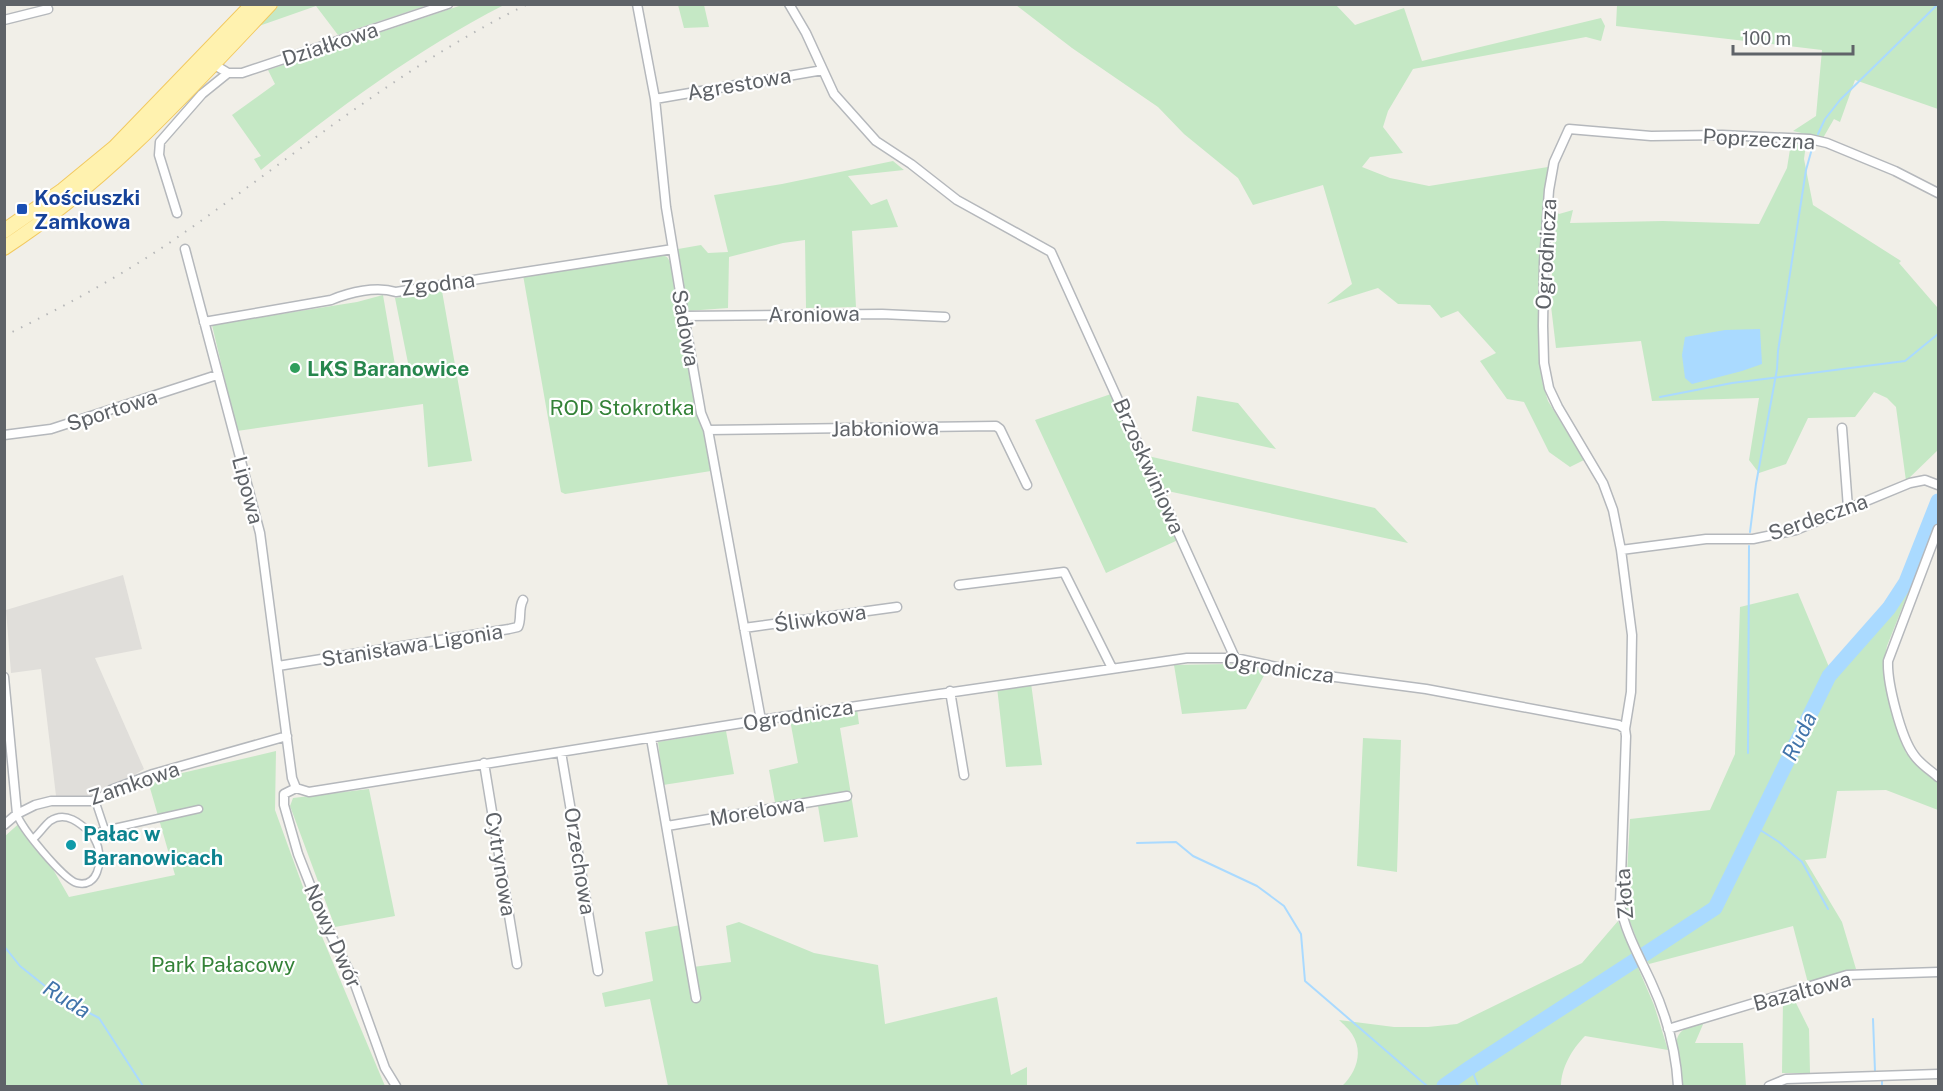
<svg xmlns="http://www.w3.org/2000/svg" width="1943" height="1091" font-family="'Public Sans',sans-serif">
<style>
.industrial{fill:#e0deda}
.green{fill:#c5e8c5}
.water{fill:#aadaff}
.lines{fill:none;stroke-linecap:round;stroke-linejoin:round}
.stream{stroke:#aadaff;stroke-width:2}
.river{stroke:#aadaff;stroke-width:15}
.pedestrian-casing{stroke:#b5b8bc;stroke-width:9}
.minor-casing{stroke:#b5b8bc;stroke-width:11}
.primary-casing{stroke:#f2c960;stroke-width:16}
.pedestrian{stroke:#fff;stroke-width:6}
.minor{stroke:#fff;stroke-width:8}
.primary{stroke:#fff2af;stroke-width:14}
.rail{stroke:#b6b7b8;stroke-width:2;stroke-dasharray:1.5 8;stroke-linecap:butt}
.transit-dot{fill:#1a4fb4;stroke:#fff;stroke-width:2}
.leisure-dot{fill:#2e9e5b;stroke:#fff;stroke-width:2}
.culture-dot{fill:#0f9aa8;stroke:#fff;stroke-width:2}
.labels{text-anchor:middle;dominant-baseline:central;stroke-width:4.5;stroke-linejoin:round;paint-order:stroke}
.street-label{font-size:21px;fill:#5f6368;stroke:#fff}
.transit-label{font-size:21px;font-weight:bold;fill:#164399;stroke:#fff;text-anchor:start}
.leisure-label{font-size:21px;font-weight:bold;fill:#27864d;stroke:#fff;text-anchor:start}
.park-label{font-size:21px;fill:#348238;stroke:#fff}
.culture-label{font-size:21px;font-weight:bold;fill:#0d838f;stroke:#fff;text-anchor:start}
.water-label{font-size:22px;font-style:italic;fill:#4174aa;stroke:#fff}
</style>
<rect width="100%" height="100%" fill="#f1efe8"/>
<path class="industrial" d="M123 575 142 649 95 658 144 769 123 782 92 797 56 796 41 669 11 673 6 610Z"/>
<path class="green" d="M280 4H428V5L338 35 316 6 259 26Z
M462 5H504C416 50 337 109 261 170L254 159 261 156 232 115 275 84 268 70Z
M678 5H704L709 27 684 28Z
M1016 5H1336L1355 25 1404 8 1422 61 1601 18 1605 26 1601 41 1586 37 1413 69 1388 111 1383 127 1403 153 1370 157 1362 167 1390 178 1429 186 1548 167 1538 321 1542 381 1548 401 1584 460 1570 467 1549 452 1524 402 1507 399 1480 361 1496 353 1458 311 1441 318 1430 305 1398 304 1378 288 1327 304 1352 284 1323 185 1253 205 1238 178 1184 134 1158 107 1072 48Z
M1617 5H1938V109L1855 80 1840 122 1834 119 1823 138 1793 131 1816 116 1822 50 1616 26Z
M1791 143 1806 144 1804 159 1813 205 1901 261 1899 263 1937 307 1938 450 1906 481 1896 407 1887 398 1874 392 1855 417 1808 418 1786 464 1759 473 1749 460 1759 398 1652 401 1641 341 1556 348 1551 306 1554 210 1559 214 1573 210 1570 223 1663 221 1759 224 1787 168Z
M893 161 904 170 848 176 871 205 887 199 898 227 852 231 856 307 806 308 805 240 783 243 729 257 728 308 687 311 678 249 701 245 708 253 728 252 714 195 782 184Z
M660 254 667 257 671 263 711 471 565 494 561 492 523 275Z
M442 291 472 461 428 467 423 404 237 431 212 325 357 302 383 295 395 365 409 368 395 298Z
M1111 394 1178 540 1106 573 1035 420Z
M1197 396 1238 403 1276 449 1192 431Z
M1148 456 1375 508 1408 543 1163 490Z
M1938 512V518L1887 646 1884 662 1906 753 1938 783V810L1886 790 1837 791 1826 858 1805 860 1842 922 1856 969 1808 983 1793 926 1649 964 1642 953 1625 909 1630 819 1710 810 1735 754 1740 607 1798 593 1829 667 1884 608 1901 582Z
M1228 664 1267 670 1246 709 1182 714 1174 665Z
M1031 683 1042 765 1006 767 997 687Z
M857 709 859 724 840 728 858 837 824 842 818 806 777 813 769 770 798 763 790 720Z
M726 731 734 774 663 785 658 742Z
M1363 738 1401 740 1397 872 1357 866Z
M276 751 275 810 315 920 385 1086H5L4 837 24 819 69 897 175 875 148 781Z
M369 789 395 916 335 927 290 806 293 798Z
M1618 921 1654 1005 1668 1050 1585 1036C1572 1049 1561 1068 1561 1086H1342C1356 1073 1364 1052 1352 1034 1349 1029 1343 1024 1339 1020L1394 1027H1428L1457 1024 1582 963Z
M739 922 814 953 878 965 885 1024 997 997 1011 1075 1027 1067V1086H668L650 999 605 1007 602 993 653 981 645 932 680 925 693 967 731 962 726 926Z
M1792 995 1809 1029 1810 1073H1782L1783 1000H1776Z
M1704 1022 1695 1043H1743L1746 1086H1681C1679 1074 1670 1040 1682 1031 1687 1026 1697 1025 1704 1022Z"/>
<path class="water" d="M1760 329 1762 364 1742 371 1692 384 1685 378 1682 355 1685 337 1725 330Z"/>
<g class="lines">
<path class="stream" d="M1818 134 1825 119 1840 100 1938 4
M1660 397 1732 383 1905 361 1938 334
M1750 532 1756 484 1777 369 1778 351 1806 170 1813 145
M1748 753 1749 546
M1754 826 1779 842 1802 862 1828 909
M1137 843 1176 842 1193 856 1257 886 1284 906 1301 934 1305 981 1427 1086
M4 946 20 966 60 998 99 1018 143 1086
M1873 1019 1875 1071 1877 1073
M1471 1067 1478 1086
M1882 1081V1086"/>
<path class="river" d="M1645 954 1715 908 1829 676 1889 608 1906 582 1938 501
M1444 1086 1471 1067 1634 961"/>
<defs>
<path id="pedestrian" d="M95 800 105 830 199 809
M17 814C20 827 64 880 77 883 98 888 102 862 98 847 97 843 94 838 92 834
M33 839C39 834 44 826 50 821 66 810 81 824 92 834L105 830"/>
<path id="minor" d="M637 4 655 99 666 207 684 316 701 413 708 430 761 720
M789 4 806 33 834 94 876 141 911 164 957 200 1051 252 1235 658
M4 20 48 9
M213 64 228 73H242L448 4
M655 99 823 70
M177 213 159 155 160 142 202 94 228 73
M185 249 260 533 292 778 296 788 309 792 761 720 1187 658H1235L1305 673 1426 689 1619 725 1625 729
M684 316 882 314 945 317
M204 322 331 300C350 292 376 286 396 292L673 249
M1842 428 1848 508
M708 430 996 426 1000 429 1027 485
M4 435 51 429 217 375
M1938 529 1888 661C1887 683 1901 738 1914 755 1920 764 1930 770 1938 777
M1621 550 1706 539H1753L1796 530 1910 483 1925 480 1938 485
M959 585 1064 572 1112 668
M744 628 897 607
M278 666 509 629 518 627C522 618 518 609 523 600
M4 677 17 814
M950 691 964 775
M651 738 696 998
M561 752 598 971
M484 763 517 964
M296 788 284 794V805L298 854 325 923 353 979 385 1068 396 1086
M4 825 17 814 35 805 51 801H92L102 797 111 790 153 774 287 736
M667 826 847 796
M1668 1029 1847 975 1938 972
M1678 1086C1676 1051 1666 1014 1651 982 1639 956 1625 932 1620 904L1626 736 1625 729 1631 692 1632 635 1621 550 1613 510 1603 483 1558 407 1549 388 1544 363 1543 326 1544 262 1549 190 1554 162 1569 129 1651 136 1722 135 1810 139 1827 143 1895 171 1938 193
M1769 1086 1786 1079 1938 1074"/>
<path id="primary" d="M4 231 63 190 114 148 253 4
M4 248C107 181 186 93 270 4"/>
</defs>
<use href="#pedestrian" class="pedestrian-casing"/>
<use href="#minor" class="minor-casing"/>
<use href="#primary" class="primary-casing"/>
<use href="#pedestrian" class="pedestrian"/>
<use href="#minor" class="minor"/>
<use href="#primary" class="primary"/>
<path class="rail" d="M4 336C63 307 121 276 175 239 291 159 400 66 528 4"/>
</g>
<rect class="transit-dot" x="16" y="203" width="12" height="12" rx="3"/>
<circle class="leisure-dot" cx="295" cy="368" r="6"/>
<circle class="culture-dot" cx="71" cy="845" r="6"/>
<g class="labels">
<g class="street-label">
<text transform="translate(330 44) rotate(-18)">Działkowa</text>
<text transform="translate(739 84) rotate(-10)">Agrestowa</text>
<text transform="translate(1759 139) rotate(3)">Poprzeczna</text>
<text transform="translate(1546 254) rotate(-87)">Ogrodnicza</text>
<text transform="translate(438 284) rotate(-7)">Zgodna</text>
<text transform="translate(814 314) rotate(-1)">Aroniowa</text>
<text transform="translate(686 328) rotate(80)">Sadowa</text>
<text transform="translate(112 410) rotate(-18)">Sportowa</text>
<text transform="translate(885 428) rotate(-1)">Jabłoniowa</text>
<text transform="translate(1149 466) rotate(66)">Brzoskwiniowa</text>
<text transform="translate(248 490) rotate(75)">Lipowa</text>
<text transform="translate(1818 517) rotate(-19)">Serdeczna</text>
<text transform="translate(820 618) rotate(-8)">Śliwkowa</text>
<text transform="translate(412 645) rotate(-9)">Stanisława Ligonia</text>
<text transform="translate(1279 668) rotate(8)">Ogrodnicza</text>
<text transform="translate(798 715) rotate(-9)">Ogrodnicza</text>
<text transform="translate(134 783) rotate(-19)">Zamkowa</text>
<text transform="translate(757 811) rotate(-9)">Morelowa</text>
<text transform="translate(580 861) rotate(81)">Orzechowa</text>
<text transform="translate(501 864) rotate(81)">Cytrynowa</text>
<text transform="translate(1624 894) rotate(-94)">Złota</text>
<text transform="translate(333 936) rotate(66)">Nowy Dwór</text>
<text transform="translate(1802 991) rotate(-15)">Bazaltowa</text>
</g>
<g class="transit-label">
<text x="34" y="197">Kościuszki<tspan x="34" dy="24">Zamkowa</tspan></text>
</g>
<g class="leisure-label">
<text x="307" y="368">LKS Baranowice</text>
</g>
<g class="park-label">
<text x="622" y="407">ROD Stokrotka</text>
<text x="223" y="964">Park Pałacowy</text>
</g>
<g class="culture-label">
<text x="83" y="833">Pałac w<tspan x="83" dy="24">Baranowicach</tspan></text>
</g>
<g class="water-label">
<text transform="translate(1799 736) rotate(-64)">Ruda</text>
<text transform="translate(67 999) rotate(32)">Ruda</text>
</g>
</g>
<rect width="1943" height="1091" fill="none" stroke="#5f6368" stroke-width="12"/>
<path d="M1733 45v9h120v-9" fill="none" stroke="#5f6368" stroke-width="3"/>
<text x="1742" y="45" font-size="18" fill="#5f6368" stroke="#ffffff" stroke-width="4.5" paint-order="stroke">100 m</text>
</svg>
